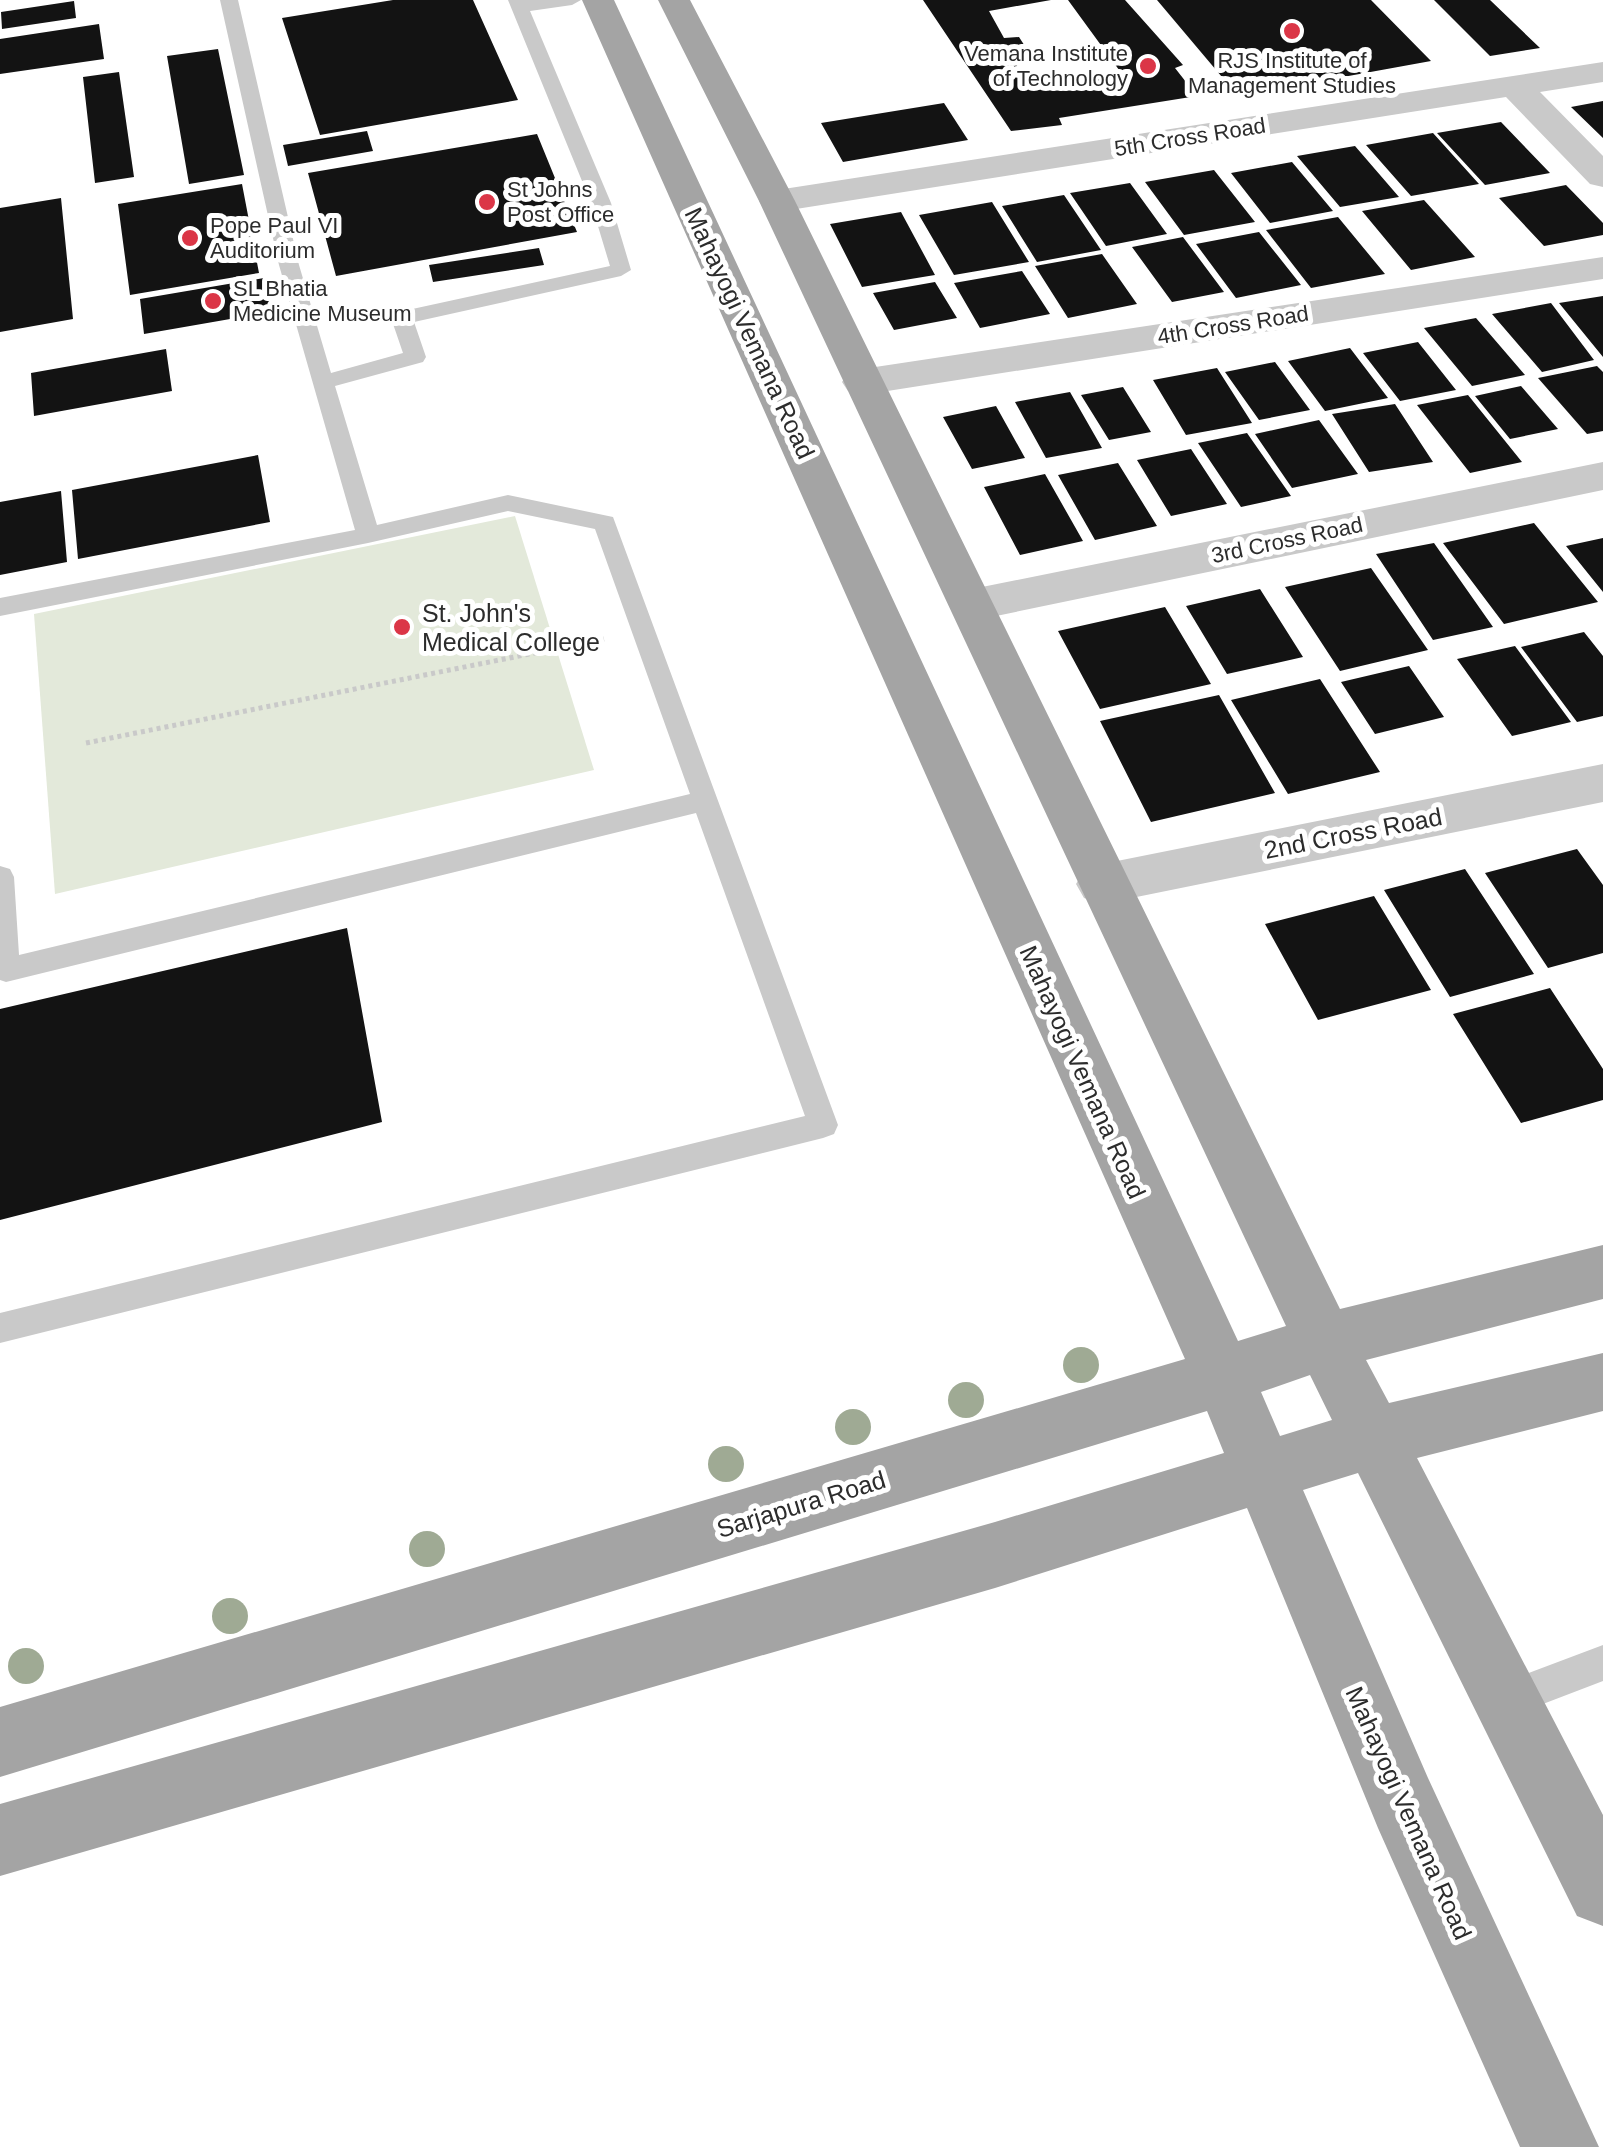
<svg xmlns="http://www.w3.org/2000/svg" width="1603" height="2147" font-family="Arial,sans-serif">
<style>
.green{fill:#e3e9da}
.building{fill:#131313}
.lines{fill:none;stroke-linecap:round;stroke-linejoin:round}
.path{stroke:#c9c9c9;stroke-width:5;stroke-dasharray:4 4;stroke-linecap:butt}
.service{fill:#c9c9c9;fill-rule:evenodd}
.minor{fill:#c9c9c9;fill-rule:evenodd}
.primary{fill:#a4a4a4;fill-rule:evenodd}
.tree{fill:#9faa94}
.poi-dot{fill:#db3647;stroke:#fff;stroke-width:4}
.labels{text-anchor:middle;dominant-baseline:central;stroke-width:10;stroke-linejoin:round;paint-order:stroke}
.far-poi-label{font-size:22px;fill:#2c2c2c;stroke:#fff;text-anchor:start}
.far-street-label{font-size:22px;fill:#2c2c2c;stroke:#fff}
.street-label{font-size:25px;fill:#2c2c2c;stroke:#fff}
.poi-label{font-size:25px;fill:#2c2c2c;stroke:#fff;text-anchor:start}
</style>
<rect width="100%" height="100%" fill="#fff"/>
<path class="green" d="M515 516 594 770 55 894 34 614Z"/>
<path class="building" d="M393 0H473L518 100 320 135 282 18Z
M923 0H1051L989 11 1004 38 1019 37 1030 54 1010 57 1037 90 1122 74 1068 0H1125L1183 65 1175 68 1197 96 1059 118 1062 125 1011 131Z
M1157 0H1371L1431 61 1238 96Z
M1434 0H1490L1540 48 1490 56Z
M74 1 76 18 2 29 1 12Z
M99 24 104 59 0 74V39Z
M218 49 244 175 189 184 167 56Z
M119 72 134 177 95 183 83 77Z
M1603 101V138L1571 107Z
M944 103 968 140 843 162 821 123Z
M1501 122 1550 173 1485 185 1437 133Z
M367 131 373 151 288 166 283 145Z
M1433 133 1479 184 1411 196 1366 145Z
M537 134 577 232 336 276 308 173Z
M1355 146 1399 197 1340 207 1297 156Z
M1292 162 1333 211 1270 223 1231 173Z
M1214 170 1255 222 1184 235 1145 182Z
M1130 183 1167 234 1106 246 1070 193Z
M242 184 259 273 130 295 118 204Z
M1566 185 1603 223V235L1544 246 1499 198Z
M1064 195 1101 250 1037 262 1002 206Z
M61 198 73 319 0 332V208Z
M1424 200 1475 257 1411 270 1362 211Z
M992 202 1029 262 954 275 919 215Z
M901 212 935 275 862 287 830 224Z
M1338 217 1385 274 1311 288 1266 230Z
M1259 232 1301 285 1236 298 1196 244Z
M1183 237 1224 292 1172 302 1132 247Z
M539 248 544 265 433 282 429 265Z
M1102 254 1137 304 1068 318 1035 266Z
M1022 271 1050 314 980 328 954 283Z
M264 278 271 312 144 334 140 299Z
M935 282 957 318 894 330 873 293Z
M1603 296V357L1559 303Z
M1551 303 1594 360 1542 372 1492 314Z
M1476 318 1525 375 1472 386 1424 328Z
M1418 342 1456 390 1400 401 1363 353Z
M1350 348 1388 398 1325 411 1288 361Z
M166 349 172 391 34 416 31 373Z
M1275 362 1310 410 1259 420 1225 372Z
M1597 366 1603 372V431L1587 434 1538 378Z
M1217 368 1252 423 1186 435 1153 380Z
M1521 386 1558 429 1510 439 1475 396Z
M1123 387 1151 432 1109 440 1081 395Z
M1070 392 1102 448 1046 458 1015 402Z
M1468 395 1522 462 1470 473 1417 405Z
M1395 404 1433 462 1369 472 1332 414Z
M996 406 1025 458 972 469 943 417Z
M1319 420 1358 474 1292 488 1255 434Z
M1247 433 1291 496 1241 507 1198 443Z
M1191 449 1227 504 1171 516 1137 460Z
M258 455 270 522 78 559 72 490Z
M1118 463 1157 526 1095 540 1058 475Z
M1045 474 1083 541 1020 555 984 487Z
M61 491 67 562 0 575V502Z
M1534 523 1598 602 1504 624 1443 543Z
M1603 538V592L1566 546Z
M1434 543 1493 627 1433 640 1376 554Z
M1371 568 1428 650 1340 671 1285 587Z
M1260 589 1303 657 1227 674 1186 606Z
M1165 607 1211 684 1100 709 1058 631Z
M1584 632 1603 656V716L1577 722 1521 647Z
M1515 646 1571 722 1512 736 1457 659Z
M1409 666 1444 717 1375 734 1341 682Z
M1320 679 1380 772 1288 794 1231 700Z
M1219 695 1275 793 1151 822 1100 721Z
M1577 849 1603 885V953L1548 968 1485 873Z
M1465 869 1534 974 1450 997 1384 890Z
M1374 896 1431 990 1318 1020 1265 924Z
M347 928 382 1122 0 1220V1009Z
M1550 988 1603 1069V1100L1521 1123 1453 1014Z"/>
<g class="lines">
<path class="path" d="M86 743 604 639"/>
<path class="service" d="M220 0H238L299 265 331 373 403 353 391 318 394 313 610 266 591 203 508 0H581L572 5 530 11 611 203 631 270 621 276 414 322 426 357 423 362 335 386 377 525 508 495 613 517 838 1125 834 1134 823 1138 0 1343V1313L805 1116 696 813 6 982 0 980V866L10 869 14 877 19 955 690 794 595 529 508 511 368 543 0 616V598L355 530 279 265Z
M1603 1645V1681L1504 1719 1491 1713 1485 1700 1491 1687Z"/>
<path class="minor" d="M1603 62V82L1540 92 1603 156V187L1590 184 1506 97 777 212 764 209 759 201 764 193 777 190Z
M1603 257V279L862 395 848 391 842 382 848 373 862 369Z
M1603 462V490L972 621 956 616 949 605 956 594 972 589Z
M1603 764V802L1102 904 1084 898 1076 884 1084 870 1102 864Z"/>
<path class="primary" d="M582 0H614L1238 1341 1286 1326 759 201 658 0H690L795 201 1340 1309 1603 1245V1299L1366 1360 1389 1403 1603 1353V1411L1417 1458 1603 1815V1926L1577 1916 1358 1473 1303 1490 1428 1778 1599 2147H1520L1378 1828 1247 1508 995 1588 0 1876V1804L995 1522 1224 1453 1207 1411 0 1777V1707L1185 1359ZM1310 1375 1332 1420 1280 1436 1261 1392Z"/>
</g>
<g class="tree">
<circle cx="1081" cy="1365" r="18"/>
<circle cx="966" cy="1400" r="18"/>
<circle cx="853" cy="1427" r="18"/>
<circle cx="726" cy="1464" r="18"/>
<circle cx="427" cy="1549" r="18"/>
<circle cx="230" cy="1616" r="18"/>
<circle cx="26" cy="1666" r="18"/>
</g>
<g class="poi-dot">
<circle cx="1292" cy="31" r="10"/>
<circle cx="1148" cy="66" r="10"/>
<circle cx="487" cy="202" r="10"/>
<circle cx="190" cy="238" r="10"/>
<circle cx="213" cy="301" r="10"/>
<circle cx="402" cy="627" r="10"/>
</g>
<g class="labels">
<g class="far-poi-label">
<text x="1128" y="53" text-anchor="end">Vemana Institute<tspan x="1128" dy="25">of Technology</tspan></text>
<text x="1292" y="60" text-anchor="middle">RJS Institute of<tspan x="1292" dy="25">Management Studies</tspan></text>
<text x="507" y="189">St Johns<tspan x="507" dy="25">Post Office</tspan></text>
<text x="210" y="225">Pope Paul VI<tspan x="210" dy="25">Auditorium</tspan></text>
<text x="233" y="288">SL Bhatia<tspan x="233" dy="25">Medicine Museum</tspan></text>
</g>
<g class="far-street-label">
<text transform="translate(1190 137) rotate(-9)">5th Cross Road</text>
<text transform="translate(1233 325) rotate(-9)">4th Cross Road</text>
<text transform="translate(1287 540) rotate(-12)">3rd Cross Road</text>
</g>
<g class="street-label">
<text transform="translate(750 333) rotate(65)">Mahayogi Vemana Road</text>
<text transform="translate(1353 833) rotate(-11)">2nd Cross Road</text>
<text transform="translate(1083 1072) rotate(66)">Mahayogi Vemana Road</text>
<text transform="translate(801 1504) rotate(-17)">Sarjapura Road</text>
<text transform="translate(1409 1813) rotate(66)">Mahayogi Vemana Road</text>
</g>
<g class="poi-label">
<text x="422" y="613">St. John's<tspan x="422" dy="29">Medical College</tspan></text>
</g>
</g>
</svg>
